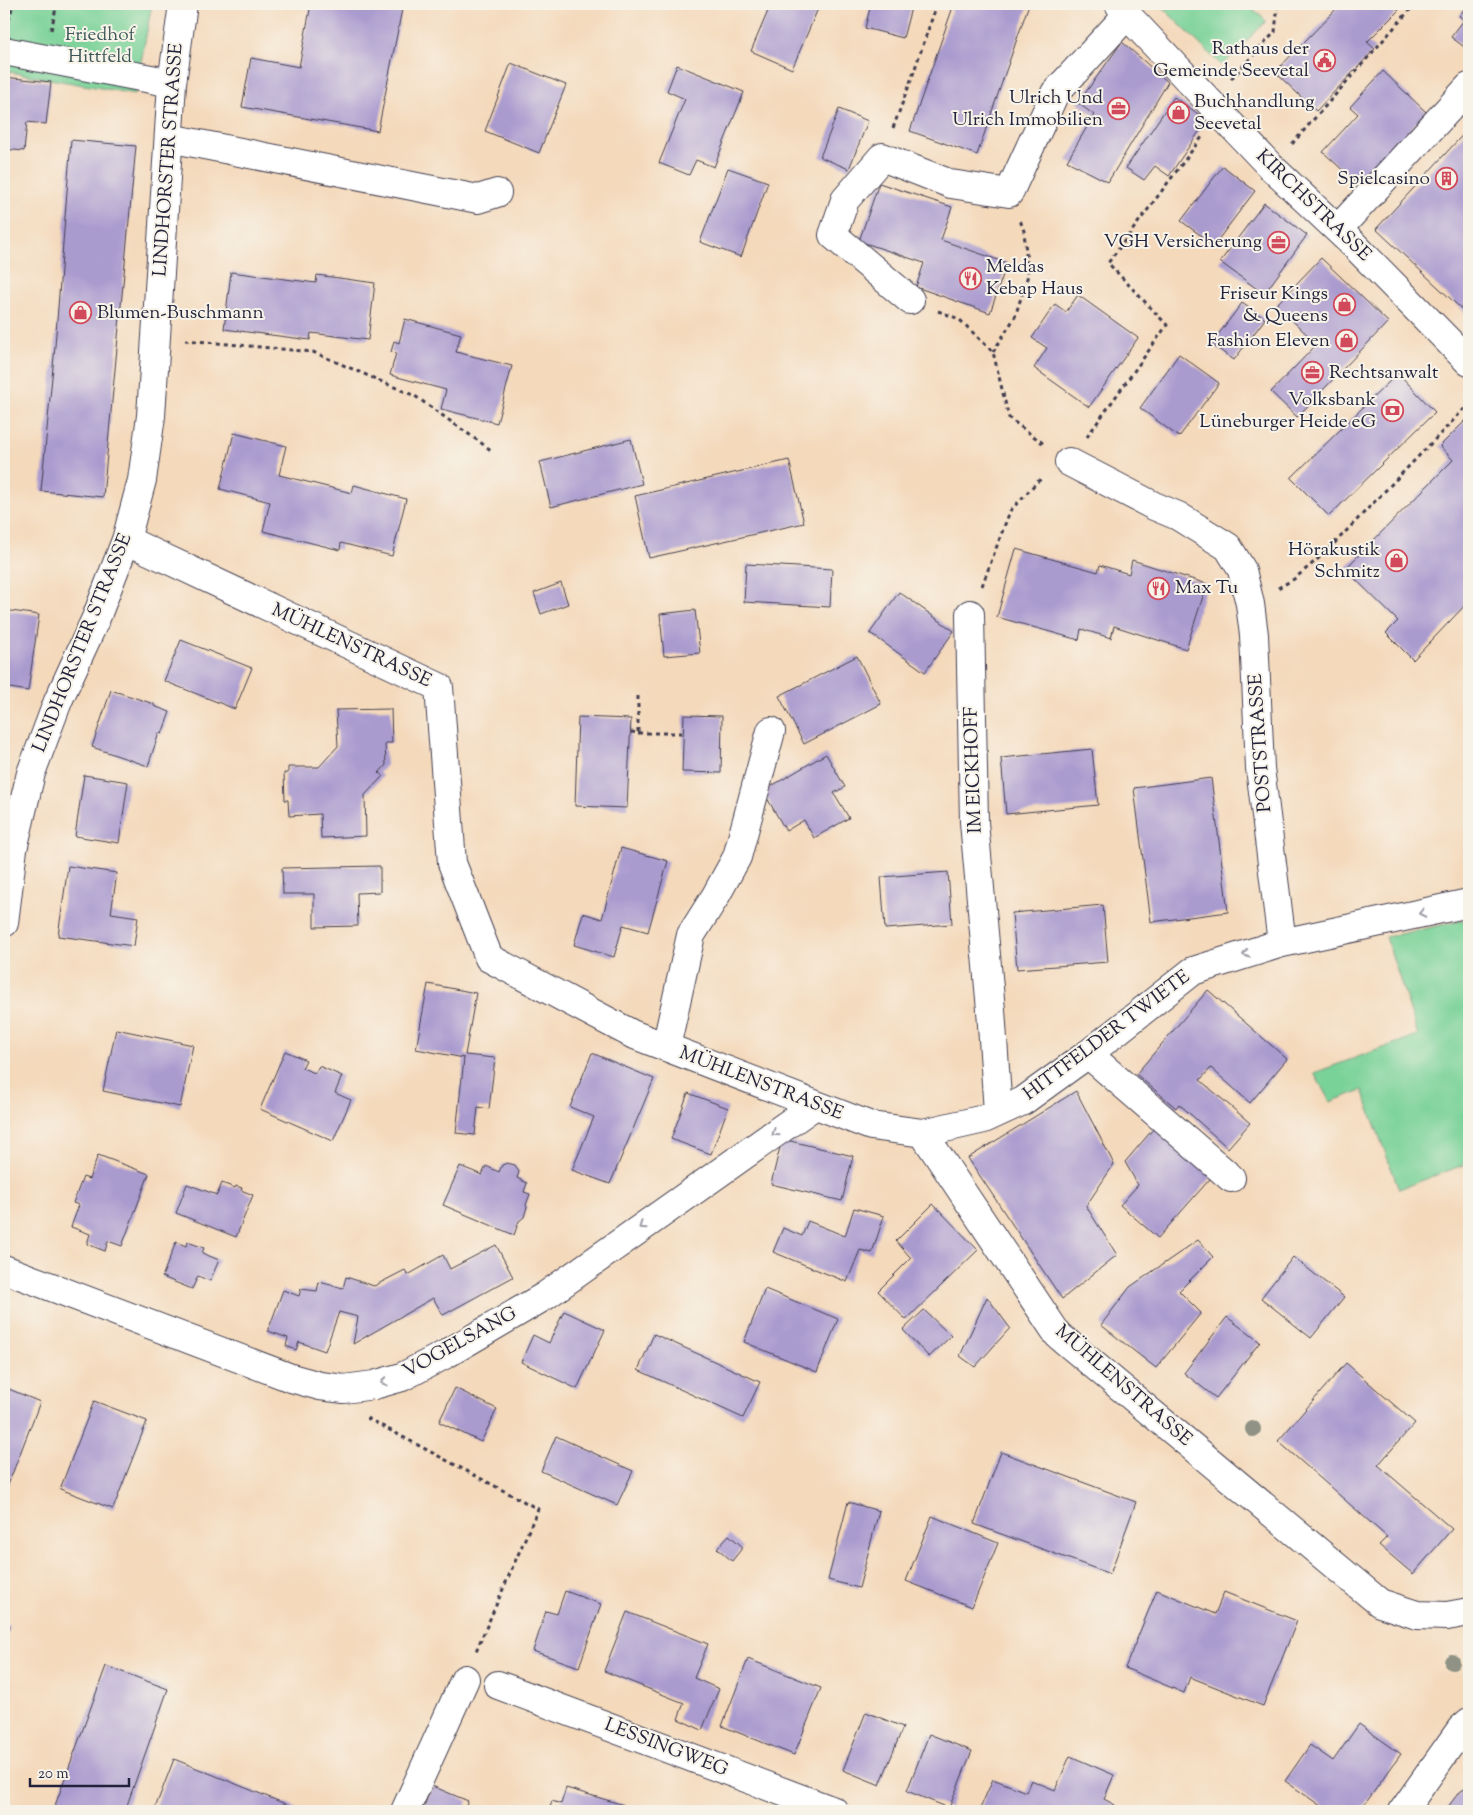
<svg xmlns="http://www.w3.org/2000/svg" width="1473" height="1815" font-family="'Sorts Mill Goudy',serif">
<style>
.green{fill:#79d298;stroke:#4e7a6a}
.building{fill:#aa9bcf}
.lines{fill:none;stroke-linecap:round;stroke-linejoin:round}
.minor-casing{stroke:#423d4e;stroke-width:30}
.path{stroke:#423d4e;stroke-width:3;stroke-dasharray:4 4;stroke-linecap:butt}
.minor{stroke:#fff;stroke-width:28}
.tree{fill:#8f9284}
.oneway{stroke:#9c9ca7}
.labels{text-anchor:middle;dominant-baseline:central;stroke-width:4;stroke-linejoin:round;paint-order:stroke}
.park-label{font-size:19px;fill:#3c5757;stroke:#f7f3e8}
.poi-label{font-size:19px;fill:#22223b;stroke:#f7f3e8;text-anchor:end}
.street-label{font-size:19px;fill:#22223b;stroke:#f7f3e8}
</style>
<rect width="100%" height="100%" fill="#f7f3e8"/>
<filter id="ink" filterUnits="userSpaceOnUse"><feTurbulence type="fractalNoise" baseFrequency=".02" numOctaves="2"/><feDisplacementMap in="SourceGraphic" scale="10" xChannelSelector="R" yChannelSelector="G"/><feConvolveMatrix kernelMatrix="1 2 1 2 8 2 1 2 1" color-interpolation-filters="sRGB"/></filter>
<filter id="wash" filterUnits="userSpaceOnUse"><feTurbulence type="fractalNoise" baseFrequency=".0096" numOctaves="4" result="noise"/><feDisplacementMap in="SourceGraphic" scale="20" xChannelSelector="R" yChannelSelector="G"/><feGaussianBlur stdDeviation="1.12" result="paint"/><feColorMatrix in="noise" values="0 0 0 0 0 0 0 0 0 0 0 0 0 0 0 0 0 1.4 0 .05"/><feComposite in="paint" operator="in"/></filter>
<g filter="url(#wash)">
<rect width="100%" height="100%" fill="#f4d9bb"/>
<path class="green" d="M4 4H152L135 94 4 71Z
M1161 4H1248L1266 21 1222 66 1160 5Z
M1469 919V1163L1399 1189 1362 1090 1330 1102 1314 1073 1418 1035 1386 937Z"/>
<g id="blocks">
<path class="building" d="M311 4H403L378 131 242 107 251 58 299 67Z
M771 4H820L792 69 751 51Z
M871 4H896L911 8 903 38 865 28Z
M954 4H1029L977 155 910 131Z
M1341 4H1392L1399 10 1367 42 1375 49 1316 111 1275 72Z
M1468 4 1469 46 1467 49 1451 37 1464 20 1459 16Z
M1122 42 1168 82 1108 182 1067 161 1094 115 1078 103Z
M511 63 566 85 539 153 485 131Z
M677 65 744 92 714 167 696 160 689 175 659 163 685 99 667 91Z
M1383 71 1426 112 1359 185 1323 152 1358 114 1350 107Z
M4 77 51 82 46 124 27 122 24 151 4 149Z
M1174 97 1207 120 1169 176 1155 166 1144 180 1126 168Z
M839 109 868 121 849 169 820 157Z
M1469 128V316L1376 229Z
M71 140 136 146 103 497 41 491 55 346Z
M1223 166 1255 191 1214 245 1181 221Z
M728 168 768 182 741 257 700 242Z
M879 183 952 207 941 240 1007 263 990 313 916 287 924 263 859 241Z
M1264 203 1307 235 1264 294 1220 262Z
M1321 258 1388 322 1297 417 1271 392 1317 344 1276 305Z
M231 272 316 283 317 275 375 283 368 340 311 333 310 340 224 329Z
M1078 295 1138 338 1089 407 1034 368 1047 348 1032 338 1055 304 1066 312Z
M1242 303 1265 319 1234 360 1211 344Z
M405 319 461 334 456 352 512 366 497 423 441 409 446 390 390 375 396 353 391 352 394 341 399 343Z
M1179 354 1219 383 1179 437 1140 408Z
M1398 373 1435 412 1329 516 1291 478Z
M1469 417V601L1413 660 1386 633 1398 621 1345 569 1453 460 1440 446Z
M234 433 286 446 279 475 352 493 354 485 406 499 392 556 341 543 340 550 263 531 270 502 220 489Z
M631 439 642 484 551 507 540 462Z
M789 460 804 523 649 558 635 496Z
M1016 549 1098 572 1100 565 1129 574 1132 560 1207 584 1186 649 1114 626 1111 638 1081 629 1079 640 997 617Z
M746 564 832 569 830 607 744 602Z
M561 583 568 604 541 614 534 593Z
M899 592 954 631 925 672 870 633Z
M4 610 39 615 28 691 4 687Z
M695 610 700 653 664 656 660 614Z
M181 640 252 668 235 709 164 681Z
M857 656 881 704 804 744 779 696Z
M111 690 154 704V706L170 712 162 734 159 733 148 766 92 747Z
M391 709 392 743H385L386 765 379 773 383 776 365 795 366 836 321 838 320 814 289 816 288 800H285L284 773H288V767H319L338 746 336 710Z
M684 715 722 716 721 773 682 772Z
M578 717 631 719 627 808 575 806Z
M1092 749 1098 805 1006 814 1001 758Z
M826 754 845 787 834 793 849 818 814 838 804 820 786 831 763 791Z
M84 775 128 782 119 843 75 836Z
M1211 778 1228 912 1151 922 1134 788Z
M621 848 668 861 648 932 623 925 614 957 574 945 583 913 602 919Z
M68 866 117 873 111 913 138 917 134 946 58 936Z
M380 866V892L357 893 358 926 314 927V894H283L282 868Z
M948 872 952 924 885 929 881 877Z
M1103 905 1108 962 1017 969 1012 913Z
M428 984 476 993 465 1055 495 1058 489 1109 478 1107 475 1135 456 1133 464 1058 416 1049Z
M1208 990 1287 1059 1250 1103 1211 1068 1200 1080 1250 1123 1228 1148 1179 1104 1176 1108 1136 1074Z
M116 1029 193 1045 180 1107 103 1091Z
M285 1051 306 1060 302 1068 315 1073 319 1066 342 1076 335 1093 351 1100 333 1141 260 1109Z
M592 1053 654 1079 610 1184 572 1170 594 1117 570 1107Z
M1076 1091 1114 1164 1086 1206 1117 1255 1062 1299 968 1158Z
M688 1093 728 1108 711 1154 671 1139Z
M1160 1121 1217 1171 1158 1238 1120 1205 1138 1185 1125 1162Z
M782 1139 853 1156 842 1201 771 1184Z
M98 1155 149 1174 122 1246 108 1241 105 1251 87 1244 90 1234 71 1227 79 1205 73 1203 83 1177 89 1179Z
M507 1163 515 1165 519 1172 517 1178 527 1183 524 1192 530 1194 526 1205 527 1207 524 1217 519 1221 514 1235 443 1205 460 1166 482 1175 486 1166 499 1172 502 1165Z
M222 1183 235 1188 236 1186 242 1188 241 1190 253 1195 236 1237 176 1213 187 1184 217 1195Z
M933 1204 978 1250 906 1320 878 1291 911 1258 896 1241Z
M854 1208 884 1216 872 1253 860 1250 847 1282 773 1252 783 1228 802 1236 808 1221 845 1236Z
M1198 1240 1213 1257 1179 1291 1201 1313 1156 1368 1101 1325 1130 1287Z
M176 1242 186 1246 188 1242 204 1248 202 1253 219 1260 210 1281 198 1276 192 1289 162 1277Z
M496 1245 513 1277 443 1315 433 1298 353 1344 358 1317 339 1312 325 1351 299 1342 296 1350 286 1346 288 1338 268 1331 283 1290 299 1296 301 1289 317 1291 319 1282 343 1288 346 1277 374 1286 405 1270 408 1275 443 1255 450 1269Z
M1293 1257 1344 1297 1311 1338 1261 1298Z
M765 1289 838 1319 817 1372 744 1342Z
M987 1297 1010 1328 975 1367 960 1356Z
M924 1310 951 1336 929 1357 903 1330Z
M564 1311 605 1330 577 1389 521 1362 533 1335 549 1343Z
M1227 1317 1260 1342 1216 1398 1184 1373Z
M654 1334 760 1382 743 1418 638 1370Z
M1346 1363 1415 1423 1378 1465 1452 1529 1413 1574 1379 1545 1387 1537 1278 1441Z
M4 1387 40 1402 4 1495Z
M455 1388 497 1409 481 1442 439 1422Z
M94 1401 147 1421 113 1509 60 1489Z
M556 1436 633 1471 617 1505 541 1471Z
M1001 1452 1136 1502 1110 1574 974 1524Z
M848 1502 879 1511 859 1588 828 1580Z
M932 1516 998 1543 972 1607 906 1581Z
M729 1535 743 1547 732 1561 717 1548Z
M1157 1590 1215 1614 1224 1592 1297 1621 1263 1706 1190 1677 1184 1693 1125 1668Z
M565 1591 601 1604 579 1667 533 1651 546 1611 557 1614Z
M627 1612 708 1644 694 1678 719 1689 702 1730 678 1719 684 1703 604 1671Z
M4 1624 10 1626 4 1642Z
M748 1659 821 1688 794 1755 722 1726Z
M106 1666 168 1689 125 1811H53Z
M866 1712 903 1727 880 1785 843 1770Z
M1359 1724 1401 1754 1360 1811H1328L1285 1781 1310 1745 1333 1761Z
M929 1734 972 1751 949 1808 907 1791Z
M1070 1756 1114 1775 1104 1799 1115 1805 1113 1811H979L993 1779 1026 1792 1031 1780 1055 1790Z
M174 1759 303 1811H154Z
M432 1786 468 1801 464 1811H422Z
M1469 1787V1811H1445L1460 1791Z
M566 1788 624 1805 622 1811H549L552 1801 561 1804Z"/>
</g>
</g>
<g filter="url(#ink)">
<use href="#blocks" fill-opacity="0" stroke="#423d4e" stroke-width="1"/>
<g class="lines">
<defs>
<path id="minor" d="M1119 4 1127 15 1271 167 1354 245 1469 362
M4 51 172 83
M169 138 478 199 497 193
M1338 229 1469 87
M910 300 833 235 845 200 882 157 951 184 1009 193 1055 93 1127 15
M1069 462 1154 506 1178 516 1228 547 1242 570 1250 604 1254 635 1260 768 1282 943
M126 540 439 687 452 863 489 958 632 1034 871 1126 923 1133 984 1119 1023 1101 1088 1054 1193 971 1282 943 1469 903
M970 614 974 822 991 1010 998 1112
M4 923 13 849 31 773 58 701 96 618 126 540 142 480 151 416 172 83 183 4
M666 1047 691 935 715 897 737 857 771 731
M1088 1054 1231 1178
M923 1133 1058 1335 1380 1603 1417 1615 1447 1616 1469 1612
M4 1269 291 1378 320 1386 344 1389 374 1385 402 1377 448 1353 545 1296 815 1105
M498 1685 834 1811
M405 1811 465 1679
M1403 1811 1461 1729 1469 1722"/>
</defs>
<use href="#minor" class="minor-casing"/>
<path class="path" d="M9 20 13 4
M51 30 57 4
M1231 79 1275 32 1278 4
M893 128 910 83 937 4
M1292 144 1415 4
M938 311 959 319 993 352 1009 418 1044 444
M185 340 313 352 415 396 491 450
M993 352 1015 317 1028 275 1024 231 1020 220
M1087 437 1167 325 1108 263 1202 137
M982 586 1010 511 1037 482 1043 478
M1278 588 1294 579 1325 553 1469 404
M631 732 638 733V696
M638 733H683
M367 1418 538 1509 476 1651"/>
<use href="#minor" class="minor"/>
</g>
<g class="tree">
<circle cx="1253" cy="1429" r="8"/>
<circle cx="1452" cy="1662" r="8"/>
</g>
<defs><path id="oneway-chevron" d="M-2-3.5L2.5 0L-2 3.5" fill="none" stroke-width="1.6" stroke-linecap="round" stroke-linejoin="round" transform="scale(1.25)"/></defs>
<g class="oneway">
<use href="#oneway-chevron" transform="translate(1422 913) rotate(168)"/>
<use href="#oneway-chevron" transform="translate(1246 954) rotate(163)"/>
<use href="#oneway-chevron" transform="translate(775 1133) rotate(145)"/>
<use href="#oneway-chevron" transform="translate(642 1226) rotate(145)"/>
<use href="#oneway-chevron" transform="translate(384 1382) rotate(164)"/>
</g>
</g>
<defs>
<symbol id="civic-ring" viewBox="-11 -11 22 22"><circle r="9.5" fill="#f7f3e8" stroke="#d1495b" stroke-width="1.5"/><path d="M-.6-6.5H3V-4.5H.6V-3L4-1V1h2V6H-6V1h2V-1L-.6-3ZM-1.2 2.5V6h2.4V2.5Z" fill="#d1495b"/></symbol>
<symbol id="office-ring" viewBox="-11 -11 22 22"><circle r="9.5" fill="#f7f3e8" stroke="#d1495b" stroke-width="1.5"/><path d="M-6-3h4V-5.5h4V-3h4V5H-6ZM-1-4.5V-3h2v-1.5ZM-6 0V1H6V0Z" fill="#d1495b"/></symbol>
<symbol id="shop-ring" viewBox="-11 -11 22 22"><circle r="9.5" fill="#f7f3e8" stroke="#d1495b" stroke-width="1.5"/><path d="M-5-2.5h2.3a2.7 3.5 0 0 1 5.4 0H5L5.5 6h-11ZM-1.5-2.5h3a1.5 2.3 0 0 0-3 0Z" fill="#d1495b"/></symbol>
<symbol id="building-ring" viewBox="-11 -11 22 22"><circle r="9.5" fill="#f7f3e8" stroke="#d1495b" stroke-width="1.5"/><path d="M-4-6H4V6H1V3H-1V6H-4ZM-2.5-4.3h1.7v1.8h-1.7ZM.8-4.3h1.7v1.8H.8ZM-2.5-1h1.7V.8h-1.7ZM.8-1h1.7V.8H.8Z" fill="#d1495b"/></symbol>
<symbol id="restaurant-ring" viewBox="-11 -11 22 22"><circle r="9.5" fill="#f7f3e8" stroke="#d1495b" stroke-width="1.5"/><path d="M-5-6h1v4h1v-4h1v4h1v-4h1v5L-1.5 .5V6h-2V.5L-5-1ZM5-6V6H3V1.5H1.5Q1.5-4 5-6Z" fill="#d1495b"/></symbol>
<symbol id="bank-ring" viewBox="-11 -11 22 22"><circle r="9.5" fill="#f7f3e8" stroke="#d1495b" stroke-width="1.5"/><path d="M-6-4H6V4H-6ZM0-2.3a2.3 2.3 0 1 0 0 4.6a2.3 2.3 0 1 0 0-4.6Z" fill="#d1495b"/></symbol>
</defs>
<g fill-rule="evenodd">
<use href="#civic-ring" x="1312" y="48" width="25" height="25"/>
<use href="#office-ring" x="1106" y="96" width="25" height="25"/>
<use href="#shop-ring" x="1166" y="100" width="25" height="25"/>
<use href="#building-ring" x="1434" y="166" width="25" height="25"/>
<use href="#office-ring" x="1266" y="230" width="25" height="25"/>
<use href="#restaurant-ring" x="958" y="266" width="25" height="25"/>
<use href="#shop-ring" x="1332" y="292" width="25" height="25"/>
<use href="#shop-ring" x="68" y="300" width="25" height="25"/>
<use href="#shop-ring" x="1334" y="328" width="25" height="25"/>
<use href="#office-ring" x="1300" y="360" width="25" height="25"/>
<use href="#bank-ring" x="1380" y="398" width="25" height="25"/>
<use href="#shop-ring" x="1384" y="548" width="25" height="25"/>
<use href="#restaurant-ring" x="1146" y="576" width="25" height="25"/>
</g>
<g class="labels">
<g class="park-label">
<text x="100" y="35">Friedhof<tspan x="100" dy="22">Hittfeld</tspan></text>
</g>
<g class="poi-label">
<text x="1309" y="49">Rathaus der<tspan x="1309" dy="22">Gemeinde Seevetal</tspan></text>
<text x="1103" y="98">Ulrich Und<tspan x="1103" dy="22">Ulrich Immobilien</tspan></text>
<text x="1194" y="102" text-anchor="start">Buchhandlung<tspan x="1194" dy="22">Seevetal</tspan></text>
<text x="1430" y="179">Spielcasino</text>
<text x="1262" y="242">VGH Versicherung</text>
<text x="986" y="267" text-anchor="start">Meldas<tspan x="986" dy="22">Kebap Haus</tspan></text>
<text x="1328" y="294">Friseur Kings<tspan x="1328" dy="22">&amp; Queens</tspan></text>
<text x="97" y="313" text-anchor="start">Blumen-Buschmann</text>
<text x="1330" y="341">Fashion Eleven</text>
<text x="1329" y="373" text-anchor="start">Rechtsanwalt</text>
<text x="1376" y="400">Volksbank<tspan x="1376" dy="22">Lüneburger Heide eG</tspan></text>
<text x="1380" y="550">Hörakustik<tspan x="1380" dy="22">Schmitz</tspan></text>
<text x="1175" y="588" text-anchor="start">Max Tu</text>
</g>
<g class="street-label">
<text transform="translate(169 160) rotate(-86)">LINDHORSTER STRASSE</text>
<text transform="translate(1313 206) rotate(44)">KIRCHSTRASSE</text>
<text transform="translate(83 643) rotate(-68)">LINDHORSTER STRASSE</text>
<text transform="translate(351 646) rotate(25)">MÜHLENSTRASSE</text>
<text transform="translate(1261 743) rotate(-94)">POSTSTRASSE</text>
<text transform="translate(974 770) rotate(-92)">IM EICKHOFF</text>
<text transform="translate(1107 1036) rotate(-37)">HITTFELDER TWIETE</text>
<text transform="translate(761 1084) rotate(21)">MÜHLENSTRASSE</text>
<text transform="translate(460 1343) rotate(-29)">VOGELSANG</text>
<text transform="translate(1123 1386) rotate(41)">MÜHLENSTRASSE</text>
<text transform="translate(666 1748) rotate(21)">LESSINGWEG</text>
</g>
</g>
<rect width="1473" height="1815" fill="none" stroke="#f7f3e8" stroke-width="20"/>
<path d="M30 1778v8h99v-8" fill="none" stroke="#22223b" stroke-width="2.5"/>
<text x="38" y="1778" font-size="15" fill="#22223b" stroke="#f7f3e8" stroke-width="4" paint-order="stroke">20 m</text>
</svg>
